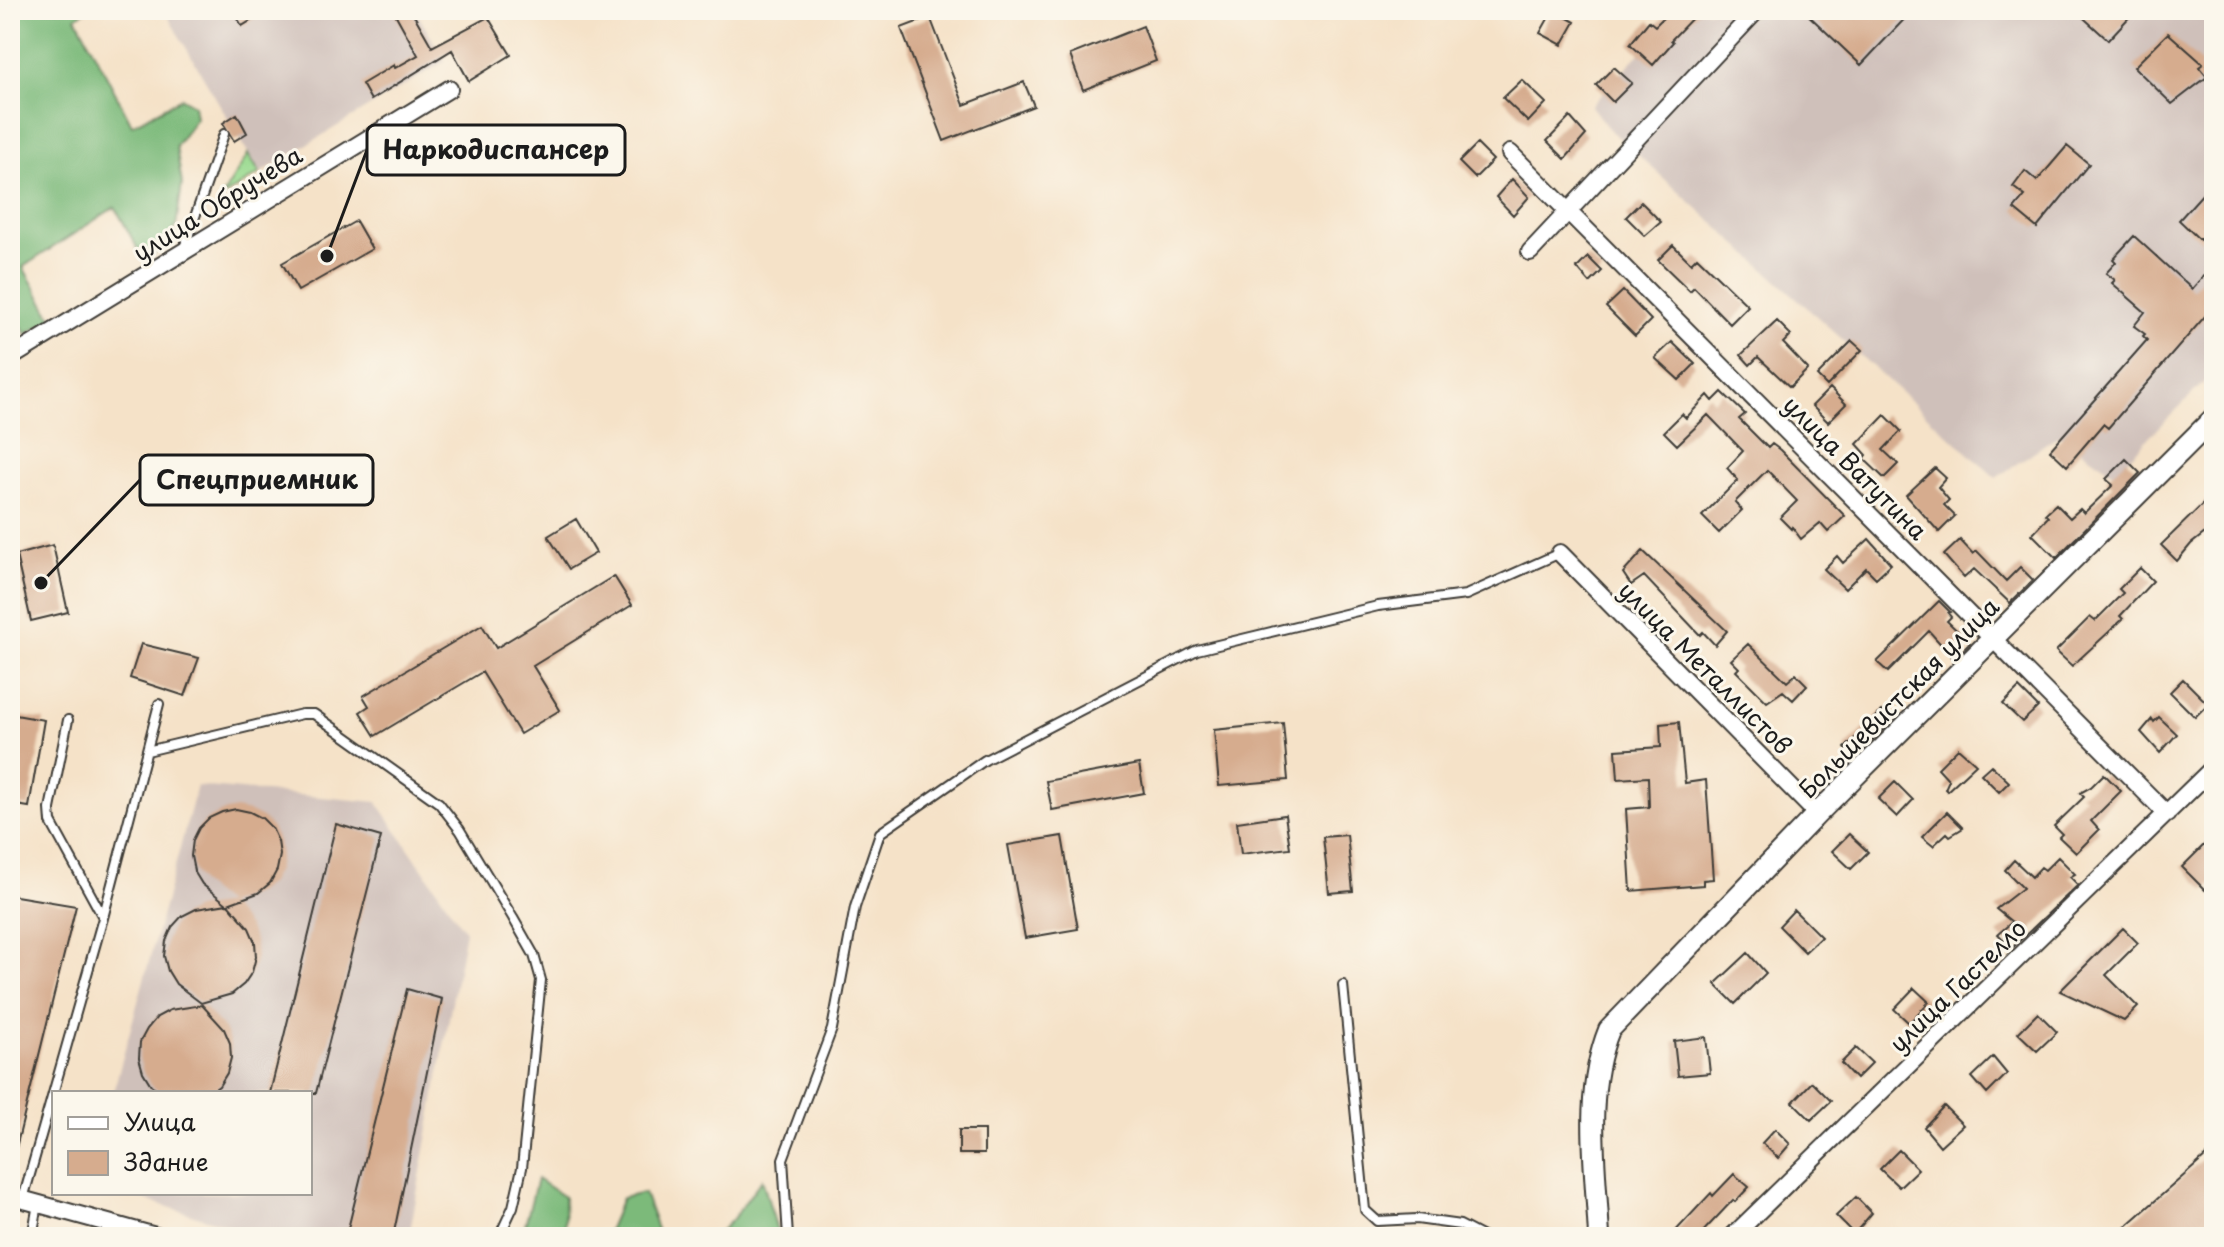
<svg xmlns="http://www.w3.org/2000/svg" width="2224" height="1247" font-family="'Playpen Sans',sans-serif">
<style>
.industrial{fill:#cfc0ba}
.green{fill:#9ada90;stroke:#5b7b56;stroke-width:2}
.forest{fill:#7bba7a;stroke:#4c6b4b;stroke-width:2}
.building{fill:#d6ac8e}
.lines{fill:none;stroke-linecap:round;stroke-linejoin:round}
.service-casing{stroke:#3d3a36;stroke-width:12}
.minor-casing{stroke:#3d3a36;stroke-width:20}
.tertiary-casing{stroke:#3d3a36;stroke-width:24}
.service{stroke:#fff;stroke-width:8}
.minor{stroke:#fff;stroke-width:16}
.tertiary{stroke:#fff;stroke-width:20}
.labels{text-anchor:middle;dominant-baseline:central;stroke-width:6;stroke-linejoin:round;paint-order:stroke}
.street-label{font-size:24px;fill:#1c1c1c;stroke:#fbf7ec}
.leader{fill:none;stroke:#1c1c1c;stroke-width:3}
.callout-dot{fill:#1c1c1c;stroke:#fbf7ec;stroke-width:3}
.callout{fill:#fbf7ec;stroke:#1c1c1c;stroke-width:3}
.callout-label{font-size:26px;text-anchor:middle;font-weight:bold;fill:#1c1c1c}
</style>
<rect width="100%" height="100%" fill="#fbf7ec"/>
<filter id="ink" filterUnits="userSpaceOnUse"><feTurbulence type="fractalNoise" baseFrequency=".0125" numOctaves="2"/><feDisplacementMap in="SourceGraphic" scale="16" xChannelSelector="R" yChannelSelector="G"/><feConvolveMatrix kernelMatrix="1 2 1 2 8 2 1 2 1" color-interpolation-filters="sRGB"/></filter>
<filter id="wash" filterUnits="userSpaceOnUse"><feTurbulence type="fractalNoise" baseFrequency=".006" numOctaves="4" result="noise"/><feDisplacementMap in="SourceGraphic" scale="32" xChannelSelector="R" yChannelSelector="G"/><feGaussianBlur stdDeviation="1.8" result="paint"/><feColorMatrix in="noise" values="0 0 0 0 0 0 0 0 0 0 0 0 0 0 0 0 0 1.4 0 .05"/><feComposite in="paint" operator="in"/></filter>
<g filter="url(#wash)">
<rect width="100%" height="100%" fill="#f5e2c8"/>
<path class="industrial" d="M164 10H415L445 61 260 173Z
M1679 10H2214V372L2114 473 2058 435 1996 478 1607 127 1591 106Z
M197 786 377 802 465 931 409 1237H265L123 1193H310V1093H113Z"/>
<path class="green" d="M248 154 260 173 221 198 247 156Z"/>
<path class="forest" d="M10 10H87L76 17 132 125 182 98 194 105 196 118 176 146 182 184 176 227 146 264 115 207 23 267 53 319 26 334 10 306Z
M537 1179 564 1197 565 1237H522Z
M762 1179 779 1237H714L732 1220Z
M644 1193 658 1232 655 1237H599L608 1231 622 1198Z"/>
<g id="blocks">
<path class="building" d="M233 10H268L242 26Z
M393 10H411L432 47 488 17 511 55 469 81 452 50 371 100 362 84 394 65 395 68 418 55Z
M1553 10 1575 22 1562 45 1540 33Z
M1671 10H1700L1671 40 1673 42 1653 65 1630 44 1649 21 1655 26Z
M1803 10H1913L1861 65Z
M2075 10H2136L2108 40Z
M930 17 964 105 1024 82 1034 106 944 141 901 28Z
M1143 26 1156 61 1083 90 1070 55Z
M2168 33 2203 64 2199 67 2207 77 2172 104 2134 67Z
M1614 67 1632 83 1613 102 1596 85Z
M1522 80 1546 103 1528 122 1503 98Z
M237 114 247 133 234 141 223 123Z
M1570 117 1586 135 1565 159 1547 141Z
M1477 144 1493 160 1475 178 1459 162Z
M2067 146 2089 164 2037 228 2014 209 2025 196 2013 187 2025 171 2037 181Z
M1512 179 1529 197 1513 215 1496 197Z
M2206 190 2214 198V225L2200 240 2179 220Z
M1641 202 1661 222 1645 236 1626 217Z
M356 221 372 249 298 291 282 263Z
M2134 236 2192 289 2214 264V306L2108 428 2103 424 2067 466 2050 450 2147 340 2143 336 2145 334 2134 326 2145 312 2112 283 2115 280 2106 273 2116 262 2113 259Z
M1673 245 1691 263 1697 257 1748 306 1730 324 1694 287 1690 291 1658 260Z
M1588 257 1602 271 1590 283 1577 268Z
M1623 291 1651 320 1635 336 1606 307Z
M1777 321 1791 335 1783 343 1808 369 1790 387 1758 357 1750 365 1741 355Z
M1852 341 1862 350 1827 386 1817 376Z
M1672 342 1695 364 1679 380 1655 358Z
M1830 388 1846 404 1828 422 1812 406Z
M1722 392 1745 414 1739 419 1768 448 1772 444 1780 450 1845 516 1828 532 1820 523 1801 539 1792 527 1791 529 1780 518 1797 501 1767 470 1735 502 1742 510 1719 533 1702 516 1738 480 1727 468 1743 451 1708 415 1677 445 1664 432 1682 414 1686 418 1708 395 1713 401Z
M1885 415 1901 431 1883 450 1898 464 1884 478 1864 459 1867 455 1857 444Z
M2126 459 2140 473 2056 558 2032 534 2048 517 2045 514 2056 504 2070 518 2080 509 2084 513 2113 485 2106 479Z
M1935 468 1946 478 1938 487 1949 500 1944 505 1955 516 1939 532 1906 495Z
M2207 500 2214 508V544L2205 533 2191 544 2177 561 2161 545Z
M576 519 596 553 569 569 548 536Z
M1869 539 1891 564 1876 578 1866 568 1845 589 1824 569 1837 556 1843 563Z
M1960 540 1973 554 1977 551 2006 581 2020 567 2033 580 2010 603 1974 569 1964 578 1944 555Z
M53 545 68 612 31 621 16 555Z
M1643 551 1727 631 1715 645 1703 632 1700 635 1644 576 1631 585 1623 573Z
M2140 568 2153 581 2120 616 2123 619 2072 666 2056 651 2090 617 2095 621 2123 593 2119 589Z
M614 576 632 605 533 666 560 710 520 734 482 672 375 736 360 712 369 706 363 696 482 625 496 648Z
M1939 601 1950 612 1948 613 1951 617 1947 621 1970 643 1954 659 1929 631 1888 672 1877 662Z
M141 644 199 658 185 696 130 678Z
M1748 644 1787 682 1796 674 1807 685 1793 700 1783 691 1767 702 1736 671 1739 668 1731 660Z
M2183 679 2208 704 2195 717 2170 692Z
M2019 688 2038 707 2022 722 2003 704Z
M1882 711 1892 721 1854 758 1845 748Z
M10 714 44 720 29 807 10 804Z
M2159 717 2177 734 2160 753 2141 732 2152 719 2154 722Z
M1679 722 1685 783 1706 780 1713 879 1703 880V885L1631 891 1626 809 1649 807 1648 777 1618 779 1616 750 1661 747 1660 724Z
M1283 723 1288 780 1219 786 1214 730Z
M1958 748 1976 764 1947 791 1945 789 1949 780 1938 768Z
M1139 764 1144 793 1052 810 1046 781Z
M1991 765 2009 782 1999 792 1981 774Z
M2104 774 2121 791 2091 821 2099 830 2076 853 2059 837 2062 834 2054 826 2084 797 2080 793 2091 787Z
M1895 782 1913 800 1897 817 1878 799Z
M236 809 250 812 262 818 272 828 278 841 280 855 277 870 270 883 258 893 228 904 249 928 255 942 256 957 252 972 244 984 232 994 201 1003 176 984 168 971 164 956 166 941 172 927 182 916 196 909 227 904 202 884 194 871 191 856 193 840 199 828 209 818 222 812Z
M1947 812 1963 828 1950 836 1947 833 1933 846 1922 837Z
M1285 815 1290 848 1241 854 1237 822Z
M336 824 381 837 316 1093H270Z
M1849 834 1868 852 1851 869 1832 851Z
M1347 835 1353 891 1329 893 1323 837Z
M1062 836 1078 929 1025 938 1008 845Z
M2204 845 2214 855V881L2205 890 2182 867Z
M2058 857 2075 874 2070 877 2078 885 2012 948 1998 934 2012 922 1996 909 2023 888 2005 870 2014 860 2032 877 2041 867 2045 870Z
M10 895 76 906 15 1152 10 1151Z
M1794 910 1821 937 1805 952 1779 926Z
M2123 928 2138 943 2106 975 2138 1007 2124 1021 2060 991Z
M1748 953 1766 973 1735 1004 1715 984Z
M1914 988 1929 1002 1909 1023 1894 1009Z
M407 989 442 999 393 1237H346Z
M202 1005 224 1029 230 1043 231 1058 227 1073 219 1086 209 1093H161L151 1085 143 1072 139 1058 140 1042 147 1029 157 1017 170 1010Z
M2038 1013 2057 1032 2037 1051 2018 1033Z
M1706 1037 1710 1073 1678 1076 1674 1041Z
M1856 1048 1872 1063 1856 1079 1841 1063Z
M1993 1057 2007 1074 1987 1094 1972 1077Z
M1812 1082 1831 1101 1811 1120 1793 1102Z
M1944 1106 1963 1125 1940 1146 1924 1127Z
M1775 1129 1790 1144 1778 1158 1762 1143Z
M959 1130H984V1154H959Z
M2214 1149V1237H2114Z
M1899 1150 1918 1169 1899 1187 1880 1169Z
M1734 1174 1749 1187 1735 1202 1733 1200 1698 1237H1670L1711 1193 1713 1196Z
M1856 1197 1872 1213 1854 1234 1836 1216Z"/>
</g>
</g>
<g filter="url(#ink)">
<use href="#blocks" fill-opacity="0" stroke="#3d3a36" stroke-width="2"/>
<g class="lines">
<defs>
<path id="service" d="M184 248 224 134
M68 720 50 809 51 822 103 917
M147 751 302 714H314L439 803 460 830 513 918 534 955 541 980 522 1168 513 1207 499 1237
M1343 985 1365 1210 1377 1221 1417 1219 1460 1225 1483 1237
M23 1199 103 918 159 704
M32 1237 38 1204
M788 1237 783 1159 832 1029 855 907 880 833 985 760 1197 650 1378 606 1466 595 1560 553"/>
<path id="minor" d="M1510 153 2167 814
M1530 252 1757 10
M10 358 449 89
M1560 553 1817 814
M10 1196 159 1237
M1732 1237 2214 767"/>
<path id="tertiary" d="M1599 1237C1596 1169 1583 1094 1609 1030L1817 814 2214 418"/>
</defs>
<use href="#service" class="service-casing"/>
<use href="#minor" class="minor-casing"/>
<use href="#tertiary" class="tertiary-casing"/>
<use href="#service" class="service"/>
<use href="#minor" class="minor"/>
<use href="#tertiary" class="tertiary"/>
</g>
</g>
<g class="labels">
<g class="street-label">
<text transform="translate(217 203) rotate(-32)">улица Обручева</text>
<text transform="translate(1856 467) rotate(45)">улица Ватутина</text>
<text transform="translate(1706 667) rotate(45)">улица Металлистов</text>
<text transform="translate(1898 697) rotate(-45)">Большевистская улица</text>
<text transform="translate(1957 985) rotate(-44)">улица Гастелло</text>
</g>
</g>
<path class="leader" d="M327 256L367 150M41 583L140 480"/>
<g class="callout-dot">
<circle cx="327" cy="256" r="8"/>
<circle cx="41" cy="583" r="8"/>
</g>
<g class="callout">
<rect x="367" y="125" width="258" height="50" rx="8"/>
<rect x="140" y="455" width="233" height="50" rx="8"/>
</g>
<g class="callout-label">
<text x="496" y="159">Наркодиспансер</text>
<text x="257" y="489">Спецприемник</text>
</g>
<rect width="2224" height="1247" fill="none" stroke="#fbf7ec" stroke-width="40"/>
<rect x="52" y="1091" width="260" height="104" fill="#fbf7ec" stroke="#a29f99" stroke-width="2"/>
<rect x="68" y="1117" width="40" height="12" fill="#ffffff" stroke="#a29f99" stroke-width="2"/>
<text x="124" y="1131" font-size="24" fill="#1c1c1c">Улица</text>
<rect x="68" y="1151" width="40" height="24" fill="#d6ac8e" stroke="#a29f99" stroke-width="2"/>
<text x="124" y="1171" font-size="24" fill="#1c1c1c">Здание</text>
</svg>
